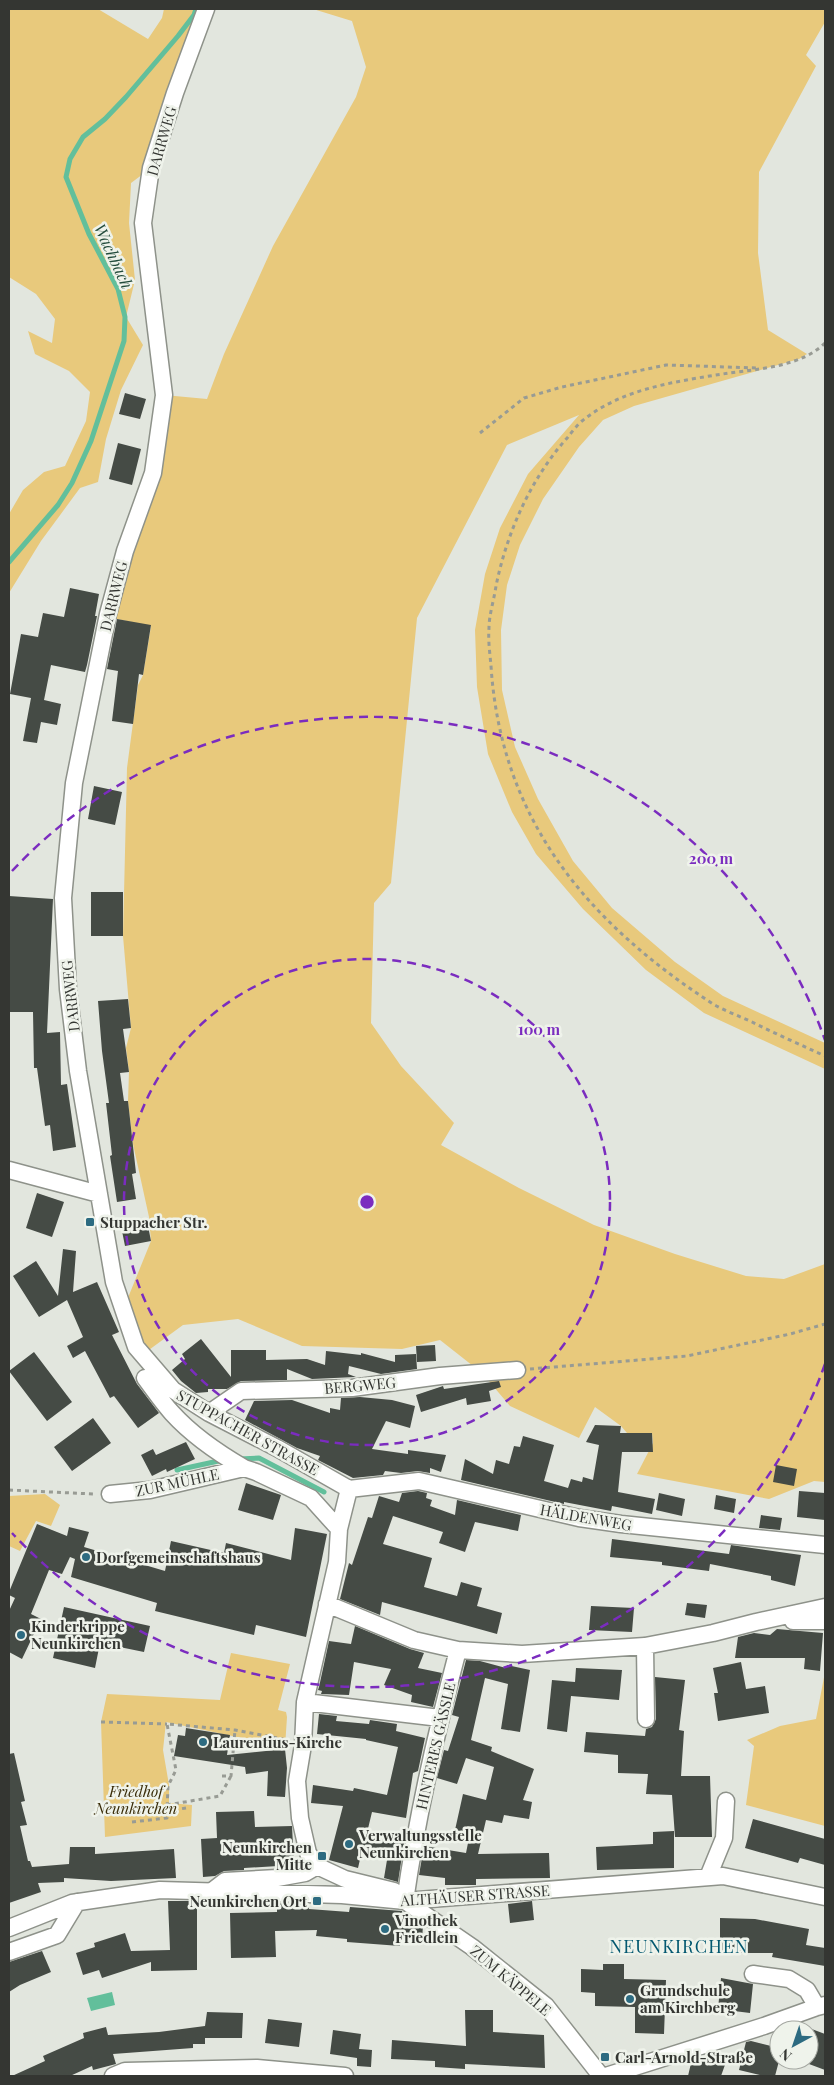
<svg xmlns="http://www.w3.org/2000/svg" width="834" height="2085" font-family="'Playfair Display',serif">
<style>
.green{fill:#e8c97c}
.water{fill:#62bf9b}
.lines{fill:none;stroke-linecap:round;stroke-linejoin:round}
.stream{stroke:#62bf9b;stroke-width:5}
.building{fill:#454b45}
.minor-casing{stroke:#8e928a;stroke-width:19}
.path{stroke:#989b94;stroke-width:3;stroke-dasharray:4 4;stroke-linecap:butt}
.minor{stroke:#fff;stroke-width:16}
.ring{fill:none;stroke:#7b2cbf;stroke-width:2.5;stroke-dasharray:9 6}
.poi-dot{fill:#2d6b81;stroke:#eff3eb;stroke-width:2}
.labels{text-anchor:middle;dominant-baseline:central;stroke-width:5;stroke-linejoin:round;paint-order:stroke}
.street-label{font-size:15px;fill:#343632;stroke:#eff3eb}
.poi-label{font-size:15px;font-weight:bold;fill:#343632;stroke:#eff3eb;text-anchor:start}
.park-label{font-size:15px;font-style:italic;fill:#382b07;stroke:#eff3eb}
.water-label{font-size:16px;font-style:italic;fill:#224b3b;stroke:#eff3eb}
.quarter-label{font-size:18px;letter-spacing:1px;fill:#035870;stroke:#eff3eb}
.centre{fill:#7b2cbf;stroke:#eff3eb;stroke-width:2.5}
.ring-label{font-size:15px;text-anchor:middle;font-weight:bold;fill:#7b2cbf;stroke:#eff3eb;stroke-width:5;stroke-linejoin:round;paint-order:stroke}
</style>
<rect width="100%" height="100%" fill="#e2e6de"/>
<path class="green" d="M9 9H98L148 39 162 18 164 9H206L151 168 131 183 129 223 135 280 126 317 143 345 121 390 106 439 98 482 80 488 41 541 9 593V514L23 490 44 472 65 466 86 421 90 392 69 371 35 354 28 331 52 343 55 319 36 294 9 277Z
M313 9H825V22L806 55 816 66 759 172 758 253 768 330 807 354 799 359 634 406 603 420 579 447 543 499 520 545 507 585 501 630 502 690 515 747 538 799 573 861 612 908 675 962 723 996 825 1043V1069L704 1013 646 970 583 909 536 854 512 812 488 754 477 687 475 630 485 574 500 528 528 474 579 415 507 445 417 618 391 883 374 903 371 1023 401 1066 454 1123 441 1145 519 1188 594 1225 675 1254 746 1276 784 1279 825 1264V1482L814 1481 769 1499 637 1474 653 1443 652 1433H627L621 1426 595 1407 579 1438 510 1406 482 1373 440 1340 402 1349 302 1346 238 1319 183 1325 142 1355 123 1310 151 1241 149 1217 133 1144 128 1101 129 1072 126 1048 131 1028 123 936 127 768 138 685 143 675 151 626 117 619 108 614 153 473 164 395 207 399 224 354 273 246 356 97 366 67 352 21Z
M45 1494 60 1505 51 1526 36 1521 20 1551 9 1546V1496Z
M231 1653 290 1664 278 1710 286 1712 287 1717 285 1747 166 1722 163 1750 169 1785V1803L192 1805 191 1826 105 1837 101 1722 107 1694 220 1700Z
M825 1672V1826L746 1805 754 1746 747 1740 780 1726 816 1719Z"/>
<path class="water" d="M112 1992 115 2005 91 2011 87 1998Z"/>
<g class="lines">
<path class="stream" d="M9 562 58 505 72 483 91 441 124 341 125 317 118 289 89 234 66 177 70 159 83 137 105 119 126 97 178 36 194 15 196 9
M239 1459 259 1458 324 1492
M177 1470 223 1460"/>
</g>
<path class="building" d="M125 393 146 399 140 419 119 414Z
M118 443 141 449 132 485 109 479Z
M70 588 99 594 95 616H97L87 665 85 672 51 665 44 700 61 704 57 725 41 722 37 743 23 741 31 698 10 694 21 634 38 637 43 613 64 617Z
M117 619 151 625 143 675 139 674 133 724 112 721 118 671 107 669Z
M94 786 122 792 115 825 88 819Z
M91 892H123V936H91Z
M9 896 53 899 47 1033 60 1032 61 1085 67 1084 76 1147 53 1151 50 1125 45 1126 37 1068H34L33 1012H9Z
M128 999 131 1028 123 1029 129 1072 120 1073 124 1101H128L136 1173 132 1174 136 1199 117 1202 110 1156 112 1155 106 1103H109L102 1051 98 1001Z
M37 1193 64 1202 52 1237 26 1228Z
M148 1226 151 1241 125 1246 122 1231Z
M63 1249 76 1251 73 1292 97 1282 119 1332 112 1335 137 1384 159 1413 138 1428 114 1396 110 1398 85 1351 73 1358 67 1346 83 1337 67 1300 39 1317 13 1276 36 1261 58 1296Z
M201 1339 231 1377V1350H266V1360L307 1359 325 1365 326 1351 361 1355V1353L395 1362V1355L416 1354 417 1369 381 1374 349 1366 348 1374 356 1377 312 1379 287 1369V1380L241 1381 227 1389H208V1392L196 1393 181 1381 172 1370 185 1359 182 1354Z
M435 1345 436 1361 417 1362 416 1346Z
M34 1352 72 1402 47 1421 9 1371Z
M499 1381 501 1387 489 1391 491 1401 467 1405 466 1398 421 1412 416 1395 443 1386 444 1389Z
M360 1397 392 1400 415 1406 410 1428 386 1421 372 1449 408 1454V1450L446 1455 441 1472 430 1468V1473L418 1471 401 1473 385 1471 383 1475 353 1478 318 1460 320 1456 297 1448 245 1420 254 1401 292 1400 330 1413V1408L340 1410 341 1398Z
M93 1418 111 1443 72 1471 54 1447Z
M595 1425 621 1426 620 1433H652L653 1452H622L618 1492 655 1499 652 1514 612 1506 611 1511 564 1502V1504L461 1480 465 1459 493 1474 496 1460 509 1464 514 1446 520 1447 523 1436 554 1445 544 1481 568 1488 571 1479 582 1482 583 1477 593 1480 599 1445 586 1442Z
M186 1442 195 1459 167 1472 166 1469 152 1476 141 1455 153 1449 156 1455Z
M776 1465 797 1469 794 1486 773 1482Z
M246 1483 281 1495 273 1520 238 1510Z
M418 1491 427 1493 426 1498 432 1500 430 1506 455 1515 457 1500 521 1515 518 1531 475 1522 465 1552 439 1543 443 1532 393 1516 383 1544 432 1558 424 1587 457 1596 461 1582 482 1588 477 1606 502 1613 497 1634 382 1602 380 1615 340 1599 349 1563 352 1565 368 1517 372 1518 379 1496 399 1502 402 1493Z
M799 1491 825 1493V1520L797 1517Z
M659 1493 685 1499 682 1516 656 1510Z
M716 1495 736 1499 734 1513 714 1509Z
M761 1515 782 1518 780 1530 759 1528Z
M37 1524 67 1536 69 1527 89 1532 84 1547 165 1571 171 1541 224 1553 226 1543 291 1560 295 1528 327 1534 306 1637 256 1625 254 1635 155 1611 157 1603 71 1577 75 1559 70 1557 62 1574 49 1570 31 1614 41 1619 22 1659 9 1652V1611L15 1598 9 1595V1592Z
M612 1539 729 1554 731 1545 801 1555 795 1586 771 1580V1576L710 1564 709 1571 662 1565V1562L610 1557Z
M687 1603 707 1605 705 1618 685 1615Z
M591 1606 634 1608 632 1632 589 1630Z
M64 1607 150 1626 144 1652 100 1643 95 1668 53 1658Z
M355 1626 410 1649 424 1653 418 1668 442 1673 433 1707 411 1702 412 1695 384 1685 391 1669 354 1662 349 1695 321 1694 322 1691 318 1690 319 1687 329 1641 351 1644Z
M777 1629 823 1633 820 1671 804 1669 805 1658H735L738 1637 754 1633 770 1635Z
M466 1660 480 1661 506 1668 507 1665 530 1670 520 1732 501 1729 508 1684 485 1678 471 1740 492 1747 491 1751 534 1769 523 1800 532 1802 529 1819 504 1815 502 1823 486 1820 478 1854 549 1853 550 1878 476 1879V1885H445V1878L419 1875 424 1846 466 1853 470 1833 455 1830 463 1794 486 1800 494 1767 466 1758 457 1784 437 1778 444 1750 448 1751 459 1717 452 1715Z
M741 1662 746 1689 765 1686 769 1713 718 1721 714 1693H718L713 1668Z
M576 1668 622 1670 619 1700 571 1696 567 1732 547 1729 552 1680 575 1682Z
M655 1677 685 1680 679 1730 684 1731 681 1776H710L712 1837H675L672 1795 646 1794 648 1774 618 1773V1755L584 1752 586 1732 645 1736 646 1729 652 1727 656 1719Z
M319 1714 337 1716 336 1721 369 1724 370 1720 397 1724 396 1731 425 1738 418 1771 413 1773 406 1818 372 1812 366 1837 404 1843 398 1882 384 1878 387 1860 361 1855 358 1868 329 1860 343 1806 311 1803 313 1785 353 1791 354 1788 387 1795 398 1747 366 1740V1739L317 1734Z
M186 1728 230 1735 227 1755 285 1749 287 1768 285 1797 267 1796 268 1771 246 1774 245 1767 174 1756 178 1735 185 1736Z
M14 1753 25 1801 21 1802 27 1825 20 1826 28 1861H30L32 1867 69 1864 70 1847H95V1854L174 1849 176 1878 111 1881 64 1878V1882L38 1883 41 1892 9 1903V1754Z
M254 1811 255 1827 292 1826 294 1865 244 1868V1870L224 1871 215 1876 203 1877 201 1839 217 1838 216 1812Z
M753 1819 825 1839V1865L800 1858 798 1863 745 1848Z
M674 1831V1868L597 1870 596 1847 653 1844V1832Z
M168 1901H197V1970L151 1971V1962L102 1978 99 1970 83 1975 76 1953 95 1947 94 1943 125 1933 131 1951 170 1950Z
M532 1901 534 1920 510 1923 508 1904Z
M277 1903 309 1904V1909L349 1912 350 1907 402 1911 403 1917 412 1918 423 1925 422 1940 401 1938 400 1946 347 1942V1939L316 1936 317 1930 275 1931 276 1957 231 1958 230 1913 277 1912Z
M720 1918 755 1919 809 1929 806 1945 825 1948V1966L772 1957 773 1953H720Z
M42 1951 51 1972 20 1985 9 1992V1962Z
M603 1964H624V1979L666 1980 664 2034 635 2033V2007L595 2006V1993L581 1992V1969L603 1970Z
M721 1978 753 1984 750 2013 718 2009Z
M465 2010H493V2032L544 2035 545 2068 465 2064V2069L435 2067V2061L391 2059 392 2040 466 2046Z
M207 2012 243 2013 242 2038H205V2044H193V2048L113 2054 116 2064 93 2070 92 2066 70 2076H12L45 2061 43 2056 84 2038 83 2033 106 2027 108 2035 159 2032 205 2026Z
M268 2019 302 2023 299 2047 265 2043Z
M809 2028 825 2034V2070L809 2064Z
M333 2030 361 2034 359 2049 372 2050 371 2067 357 2066V2056V2058L330 2054Z
M751 2041 779 2048V2061L775 2076H764L739 2070 746 2042Z
M703 2056 726 2062 721 2076H688L692 2059Z"/>
<g class="lines">
<defs>
<path id="minor" d="M206 9 175 93 151 168 143 223 164 395 153 473 125 551 108 614 74 783 63 898 68 989 78 1071 114 1282 136 1347 173 1390 209 1413 277 1448 349 1489
M9 1170 99 1194
M145 1378C154 1390 162 1402 172 1413 192 1435 218 1453 244 1468
M209 1413 241 1391 352 1388 440 1376 517 1370
M349 1489 339 1529 337 1562 305 1702 303 1745 297 1781 300 1818 308 1853 317 1866 345 1879 394 1891 405 1901 472 1947 546 2006 601 2076
M349 1489 419 1481 579 1518 621 1524 825 1545
M110 1494 150 1490 244 1468 256 1472 311 1498 339 1529
M327 1604 414 1640 458 1650 522 1654 645 1646 713 1633 756 1622 825 1607
M793 1621H825
M645 1646 646 1719
M305 1702 440 1718
M708 1877 724 1838 726 1801
M212 1891 225 1881 277 1878 305 1873 317 1866
M405 1901C417 1816 436 1733 458 1650
M9 1928 72 1903 160 1890 342 1895 405 1901 723 1876 825 1897
M9 1952 57 1935 77 1902
M753 1974 789 1979 807 1990 817 2007
M113 2076 125 2071 257 2068 345 2076
M606 2076 764 2026 817 2007 825 2005"/>
</defs>
<use href="#minor" class="minor-casing"/>
<path class="path" d="M825 343C802 366 760 369 729 373 679 381 622 388 582 421 577 425 572 432 568 437 531 478 507 532 496 586 494 600 489 615 489 628 488 641 490 654 491 666 501 820 587 922 713 1004 725 1011 739 1016 752 1022 776 1034 801 1045 825 1056
M480 433 524 398 562 387 666 365 758 368
M530 1369 687 1356 790 1334 825 1324
M9 1490 94 1494
M101 1722 167 1724
M222 1776H231L235 1730
M167 1805 220 1796 231 1776
M186 1808 167 1811 168 1786 176 1770 167 1724 235 1730 288 1740
M132 1822 167 1818V1811"/>
<use href="#minor" class="minor"/>
</g>
<g class="ring">
<circle cx="367" cy="1202" r="243"/>
<path d="M825 1364A486 486 0 0 1 12 1533M12 871A486 486 0 0 1 825 1040"/>
</g>
<g class="poi-dot">
<rect x="85" y="1217" width="10" height="10" rx="2.5"/>
<circle cx="86" cy="1557" r="5"/>
<circle cx="21" cy="1635" r="5"/>
<circle cx="203" cy="1742" r="5"/>
<circle cx="349" cy="1844" r="5"/>
<rect x="317" y="1851" width="10" height="10" rx="2.5"/>
<rect x="312" y="1896" width="10" height="10" rx="2.5"/>
<circle cx="385" cy="1929" r="5"/>
<circle cx="630" cy="1999" r="5"/>
<rect x="600" y="2052" width="10" height="10" rx="2.5"/>
</g>
<g class="labels">
<g class="street-label">
<text transform="translate(161 141) rotate(-74)">DARRWEG</text>
<text transform="translate(113 596) rotate(-76)">DARRWEG</text>
<text transform="translate(70 996) rotate(-96)">DARRWEG</text>
<text transform="translate(360 1385) rotate(-5)">BERGWEG</text>
<text transform="translate(248 1432) rotate(29)">STUPPACHER STRASSE</text>
<text transform="translate(177 1482) rotate(-12)">ZUR MÜHLE</text>
<text transform="translate(586 1517) rotate(10)">HÄLDENWEG</text>
<text transform="translate(435 1746) rotate(-77)">HINTERES GÄSSLE</text>
<text transform="translate(475 1895) rotate(-4)">ALTHÄUSER STRASSE</text>
<text transform="translate(511 1980) rotate(40)">ZUM KÄPPELE</text>
</g>
<g class="poi-label">
<text x="100" y="1222">Stuppacher Str.</text>
<text x="96" y="1557">Dorfgemeinschaftshaus</text>
<text x="31" y="1626">Kinderkrippe<tspan x="31" dy="17">Neunkirchen</tspan></text>
<text x="213" y="1742">Laurentius-Kirche</text>
<text x="359" y="1835">Verwaltungsstelle<tspan x="359" dy="17">Neunkirchen</tspan></text>
<text x="312" y="1847" text-anchor="end">Neunkirchen<tspan x="312" dy="17">Mitte</tspan></text>
<text x="307" y="1901" text-anchor="end">Neunkirchen Ort</text>
<text x="395" y="1920">Vinothek<tspan x="395" dy="17">Friedlein</tspan></text>
<text x="640" y="1990">Grundschule<tspan x="640" dy="17">am Kirchberg</tspan></text>
<text x="615" y="2057">Carl-Arnold-Straße</text>
</g>
<g class="park-label">
<text x="136" y="1791">Friedhof<tspan x="136" dy="17">Neunkirchen</tspan></text>
</g>
<g class="water-label">
<text transform="translate(114 256) rotate(65)">Wachbach</text>
</g>
<g class="quarter-label">
<text x="679" y="1946">NEUNKIRCHEN</text>
</g>
</g>
<circle cx="367" cy="1202" r="8" class="centre"/>
<g class="ring-label">
<text x="711" y="864">200 m</text>
<text x="539" y="1035">100 m</text>
</g>
<rect width="834" height="2085" fill="none" stroke="#343632" stroke-width="20"/>
<g transform="translate(794 2045) rotate(220)"><circle r="24" fill="#eff3eb" stroke="#a4a7a1"/>
<path d="M0-4L9 19L0 12L-9 19Z" fill="#2d6b81"/>
<text y="-8" font-size="14" font-weight="bold" text-anchor="middle" fill="#343632">N</text>
</g>
</svg>
